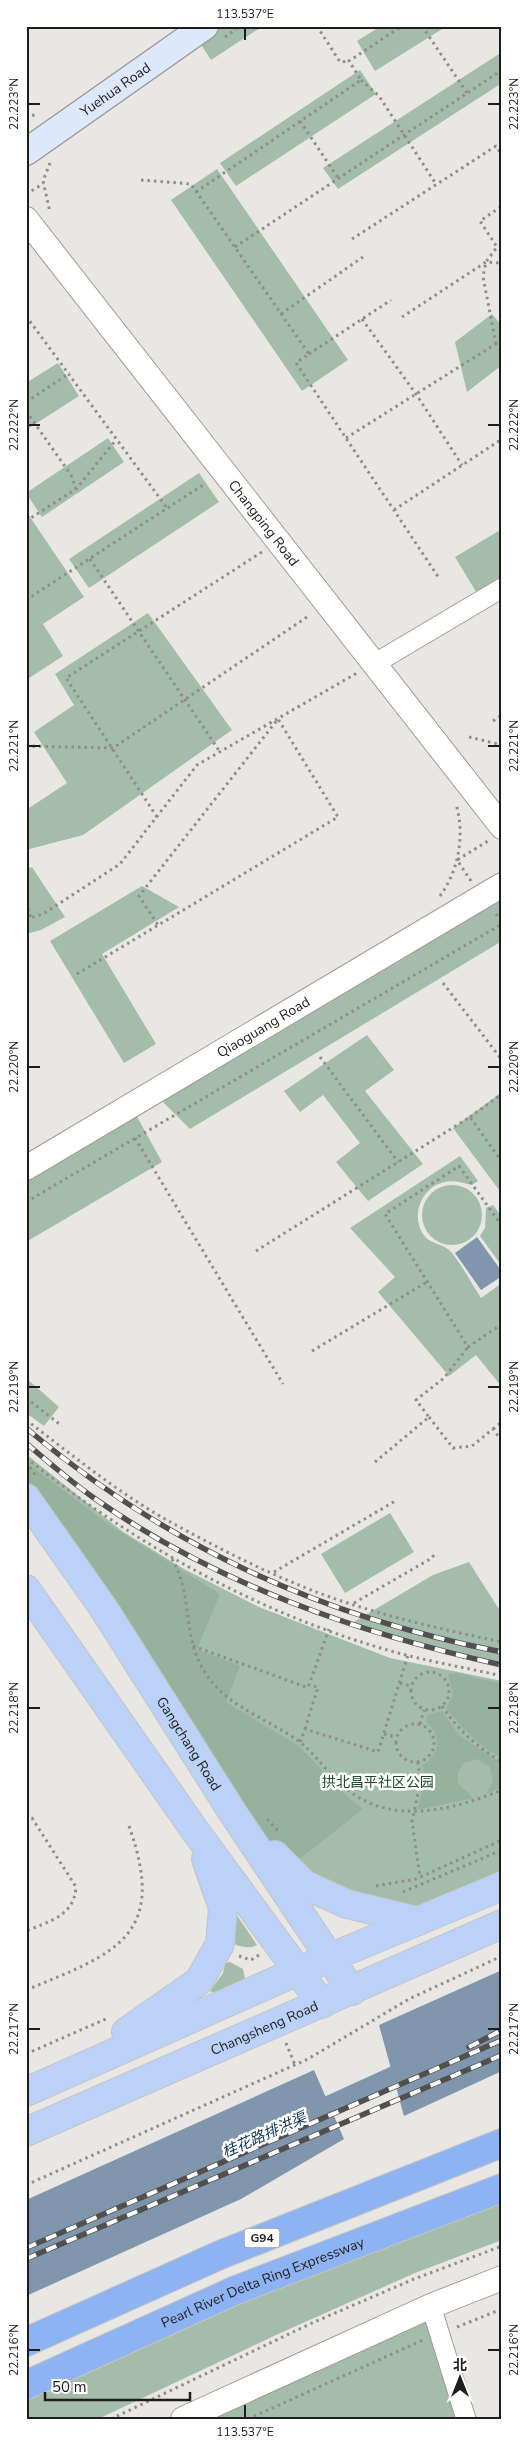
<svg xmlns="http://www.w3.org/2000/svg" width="528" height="2445" font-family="'Nunito Sans','Noto Sans SC',sans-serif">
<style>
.green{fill:#a4bdaa}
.forest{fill:#96b29d}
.water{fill:#7f96ad}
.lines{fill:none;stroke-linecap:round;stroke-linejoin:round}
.canal{stroke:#7f96ad;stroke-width:20}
.minor-casing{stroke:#9d9b97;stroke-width:21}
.tertiary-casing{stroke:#9d9b97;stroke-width:26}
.secondary-casing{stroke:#9d9b97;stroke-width:29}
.primary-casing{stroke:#c4c4c4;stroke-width:30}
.motorway-casing{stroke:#c4c4c4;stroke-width:30}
.path{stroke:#8f8d8b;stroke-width:3;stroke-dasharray:2.5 4;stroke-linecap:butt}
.minor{stroke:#fff;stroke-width:19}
.tertiary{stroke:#fff;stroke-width:24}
.secondary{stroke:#dde8fb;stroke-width:26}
.primary{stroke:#bbd1f7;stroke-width:28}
.motorway{stroke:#8eb3f2;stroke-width:28}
.rail-casing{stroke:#51504e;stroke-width:5.5}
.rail{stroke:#fff;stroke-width:4;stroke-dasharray:11;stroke-linecap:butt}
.ticks{fill:none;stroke:#1e1d1c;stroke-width:2}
.labels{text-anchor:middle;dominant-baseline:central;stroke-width:5;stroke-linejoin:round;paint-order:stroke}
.shield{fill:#fff;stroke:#626160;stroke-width:1}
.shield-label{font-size:12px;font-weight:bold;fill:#1e1d1c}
.street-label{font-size:14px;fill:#1e1d1c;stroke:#fff}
.park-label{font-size:14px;fill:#1b4a2c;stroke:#fff}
.water-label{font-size:15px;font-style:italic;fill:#0e3455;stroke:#fff}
.neatline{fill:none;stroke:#1e1d1c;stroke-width:2}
.ticks-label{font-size:12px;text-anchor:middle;fill:#1e1d1c}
</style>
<rect width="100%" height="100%" fill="#e9e7e3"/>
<path class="green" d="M218 26H263L211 60 198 40Z
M381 26H447L375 71 357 41Z
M502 52V83L338 189 323 168Z
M360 70 376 94 236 186 220 163Z
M217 169 348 360 302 391 171 200Z
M492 314 502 326V365L467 392 455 342Z
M58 363 79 396 26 430V383Z
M108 438 124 462 42 517 26 493Z
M199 473 219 502 89 588 69 559Z
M26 511 84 597 43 624 63 656 26 680Z
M502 529V580L478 595 455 557Z
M148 613 232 730 83 835 26 850V810L67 783 34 732 74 705 55 674Z
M32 867 65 917 41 930 26 934V869Z
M142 886 179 907 102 954 156 1044 124 1063 50 941Z
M502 891V941L190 1129 159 1098Z
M367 1035 394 1070 365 1091 423 1164 368 1201 336 1162 360 1143 323 1095 300 1112 284 1091Z
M502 1092V1194L453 1128Z
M135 1113 162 1162 26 1242V1176Z
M460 1156 478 1181 472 1185C463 1183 454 1180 445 1182 423 1186 410 1214 423 1234 429 1244 441 1243 449 1250 458 1258 473 1286 481 1298L502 1283V1387L476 1355 449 1376 378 1292 395 1277 350 1228Z
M422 1215a30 30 0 1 1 60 0a30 30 0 1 1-60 0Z
M493 1205 502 1217V1266L480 1236 485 1228 486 1208Z
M26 1378 59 1407 44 1426 26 1413Z
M26 1454 122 1531 184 1569 259 1607 390 1658 502 1681V1885L418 1921 305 1884 232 1810 26 1496Z
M390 1513 414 1552 345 1593 321 1554Z
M469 1562 502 1614V1662L430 1647 352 1623 433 1575Z
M234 1911 257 1945C248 1950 238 1946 230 1942Z
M230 1962 243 1969 245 1979 214 1993 210 1991 223 1973 225 1963Z
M502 2194V2240L415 2273 276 2335 98 2419H26V2391Z
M427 2313 458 2419H204Z"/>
<path class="forest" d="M26 1462 111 1526 220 1594 197 1649 240 1666 226 1702 299 1746 347 1796 363 1809 292 1865 239 1808 26 1487Z
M457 1673 502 1684V1758C478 1746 462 1728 446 1708L453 1695 448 1674Z
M442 1711 459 1735 502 1764V1787L486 1794 493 1781 490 1767 477 1759 464 1763 460 1768C453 1788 464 1786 473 1798L417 1810 424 1783 423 1765C440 1753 443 1737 426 1722L428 1715Z"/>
<path class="water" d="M477 1237 502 1272V1276L481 1290 455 1253Z
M502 1970V2071L404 2116 379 2025Z
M314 2070 344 2139 241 2199 26 2296V2200Z"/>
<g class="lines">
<path class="canal" d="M306 2116 418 2065"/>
<defs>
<path id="minor" d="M374 664 502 588
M431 2306 466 2419"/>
<g id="tertiary">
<path id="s1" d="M26 219 502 827"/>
<path id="s2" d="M26 1168 502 885"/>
<path d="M183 2419 431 2306 502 2278"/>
</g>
<g id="secondary">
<path id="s3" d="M26 152 205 26"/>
</g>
<g id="primary">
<path id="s4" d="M26 1498 104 1609 231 1810 352 1991"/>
<path d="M26 1589 196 1832 322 2004"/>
<path d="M275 1855 305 1885 347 1904 418 1921"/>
<path d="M126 2032 199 1981 220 1944 223 1908 206 1859"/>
<path d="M26 2092 298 1971 502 1886"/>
<path id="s5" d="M26 2132 502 1924"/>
</g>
<g id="motorway">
<path d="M26 2342 220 2255 502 2143"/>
<path id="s6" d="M26 2385 236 2290 502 2188"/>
</g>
</defs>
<use href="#minor" class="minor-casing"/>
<use href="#tertiary" class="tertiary-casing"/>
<use href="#secondary" class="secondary-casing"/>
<use href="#primary" class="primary-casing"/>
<use href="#motorway" class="motorway-casing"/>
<path class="path" d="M317 26 340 62 349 61
M422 26 467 93
M225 37 240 26
M361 80 379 96 436 184
M26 118 37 114
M300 121 338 178
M50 163 43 181 50 212
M141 180 191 184 309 354 296 363 439 578
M196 192 361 80 349 61 402 26
M26 194 43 184
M352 239 496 146 502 155
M235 247 502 70
M281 314 363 257
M26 316 167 508
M402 317 486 262 502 263
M362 319 416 394 462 465
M496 344 483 277 486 262 497 247 480 221 502 206
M309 354 391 300
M26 402 70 373
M26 411 71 475 76 489
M346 438 502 340
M394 510 502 439
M26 521 76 489 116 440
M90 559 220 752
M26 600 206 483
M493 721 502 715
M469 737 502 745
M26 746 113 748 310 615
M157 817 66 678 262 552
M471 881 457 860 488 841
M440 896C459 870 465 835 456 804
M26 902 31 918
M496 914 502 921
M26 919 43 914 120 864 197 765 357 673
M77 974 338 817 278 719 139 896 158 925
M443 983 502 1060
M320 1057 398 1162
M470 1117 502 1094
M135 1138 283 1384
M26 1202 502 924
M502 1226 459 1166 385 1214 468 1347 502 1324
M256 1251 470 1117 502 1162
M312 1351 427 1282
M26 1398 62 1426
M429 1417 453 1448 472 1446 493 1429 502 1441
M26 1420C71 1454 116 1491 165 1519 214 1546 266 1573 319 1593 378 1615 440 1629 502 1642
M493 1429 502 1422
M26 1458C138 1546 260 1615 398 1653 432 1662 467 1668 502 1676
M26 1462 36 1476
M375 1462 429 1417 416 1400 444 1378 468 1347
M172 1559C193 1594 182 1636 204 1671 226 1707 267 1718 300 1742 315 1754 327 1772 342 1785 388 1827 450 1811 502 1790
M274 1572 397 1500
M354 1603 432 1558 435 1553
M193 1646 306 1687 309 1685
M411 1691a19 19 0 1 1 38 0a19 19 0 1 1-38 0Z
M400 1683 411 1686
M442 1706C458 1730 477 1747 502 1762
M396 1743a19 19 0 1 1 38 0a19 19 0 1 1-38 0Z
M420 1724 424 1710
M305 1729 318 1687 309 1685 329 1629
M384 1734 396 1737
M300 1742 305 1729 378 1752 408 1655
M418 1762 420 1783 412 1822 420 1877
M267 1819 280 1833
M26 1821 32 1818 76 1887C74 1916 50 1921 26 1931
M376 1886 416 1879 502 1840
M403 1892 502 1850
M239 1956 251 1960 259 1955
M26 1990C117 1953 168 1936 129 1826
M286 2043 295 2065
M26 2054 108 2018
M26 2185 308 2059 409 1999 502 1956
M457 2327 502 2309
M111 2419 312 2323 414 2279 502 2246
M248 2419 423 2340"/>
<use href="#minor" class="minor"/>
<use href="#tertiary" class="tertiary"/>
<use href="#secondary" class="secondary"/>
<use href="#primary" class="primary"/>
<use href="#motorway" class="motorway"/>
<defs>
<path id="rail" d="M26 1428C166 1546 322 1617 502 1652
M26 1443C48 1462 70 1481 94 1498 216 1584 357 1633 502 1665
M469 2047 502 2030
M26 2248 502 2040
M26 2259 502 2055"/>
</defs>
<use href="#rail" class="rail-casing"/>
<use href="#rail" class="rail"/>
</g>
<path class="ticks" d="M245 28V40M28 104H40M488 104H500M28 425H40M488 425H500M28 746H40M488 746H500M28 1067H40M488 1067H500M28 1387H40M488 1387H500M28 1708H40M488 1708H500M28 2029H40M488 2029H500M28 2350H40M488 2350H500M245 2405V2418"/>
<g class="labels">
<rect class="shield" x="244.5" y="2228.5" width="35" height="19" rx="4"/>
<g class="shield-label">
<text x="262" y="2238">G94</text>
</g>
<g class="street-label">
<text stroke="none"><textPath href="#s3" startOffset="109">Yuehua Road</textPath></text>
<text stroke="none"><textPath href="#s1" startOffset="386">Changping Road</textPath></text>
<text stroke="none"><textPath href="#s2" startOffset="276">Qiaoguang Road</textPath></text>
<text stroke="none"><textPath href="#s4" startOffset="295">Gangchang Road</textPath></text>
<text stroke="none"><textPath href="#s5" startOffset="260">Changsheng Road</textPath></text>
<text stroke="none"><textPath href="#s6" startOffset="258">Pearl River Delta Ring Expressway</textPath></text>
</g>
<g class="park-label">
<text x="378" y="1782">拱北昌平社区公园</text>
</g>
<g class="water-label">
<text transform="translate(264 2135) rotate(-24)">桂花路排洪渠</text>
</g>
</g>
<rect width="528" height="2445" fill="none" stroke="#ffffff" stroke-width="55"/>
<g transform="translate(460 2378)" stroke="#ffffff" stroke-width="4" paint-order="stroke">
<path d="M0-4L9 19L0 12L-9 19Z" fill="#1e1d1c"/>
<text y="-8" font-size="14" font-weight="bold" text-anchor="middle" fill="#1e1d1c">北</text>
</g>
<path d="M45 2392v8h145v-8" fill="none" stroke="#1e1d1c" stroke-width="2.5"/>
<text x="52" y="2392" font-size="15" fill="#1e1d1c" stroke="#ffffff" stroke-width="4" paint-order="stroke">50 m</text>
<rect x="28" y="28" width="472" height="2390" class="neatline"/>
<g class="ticks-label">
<text x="245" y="18">113.537°E</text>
<text transform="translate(14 104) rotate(-90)" y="4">22.223°N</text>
<text transform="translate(514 104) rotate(-90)" y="4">22.223°N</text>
<text transform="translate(14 425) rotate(-90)" y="4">22.222°N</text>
<text transform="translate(514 425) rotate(-90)" y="4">22.222°N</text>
<text transform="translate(14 746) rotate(-90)" y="4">22.221°N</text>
<text transform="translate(514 746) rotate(-90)" y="4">22.221°N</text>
<text transform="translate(14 1067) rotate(-90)" y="4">22.220°N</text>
<text transform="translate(514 1067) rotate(-90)" y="4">22.220°N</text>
<text transform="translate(14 1387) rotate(-90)" y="4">22.219°N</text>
<text transform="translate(514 1387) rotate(-90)" y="4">22.219°N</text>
<text transform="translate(14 1708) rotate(-90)" y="4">22.218°N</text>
<text transform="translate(514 1708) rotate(-90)" y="4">22.218°N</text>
<text transform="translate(14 2029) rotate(-90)" y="4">22.217°N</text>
<text transform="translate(514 2029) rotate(-90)" y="4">22.217°N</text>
<text transform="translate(14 2350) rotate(-90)" y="4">22.216°N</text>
<text transform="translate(514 2350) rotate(-90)" y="4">22.216°N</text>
<text x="245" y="2436">113.537°E</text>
</g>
</svg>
